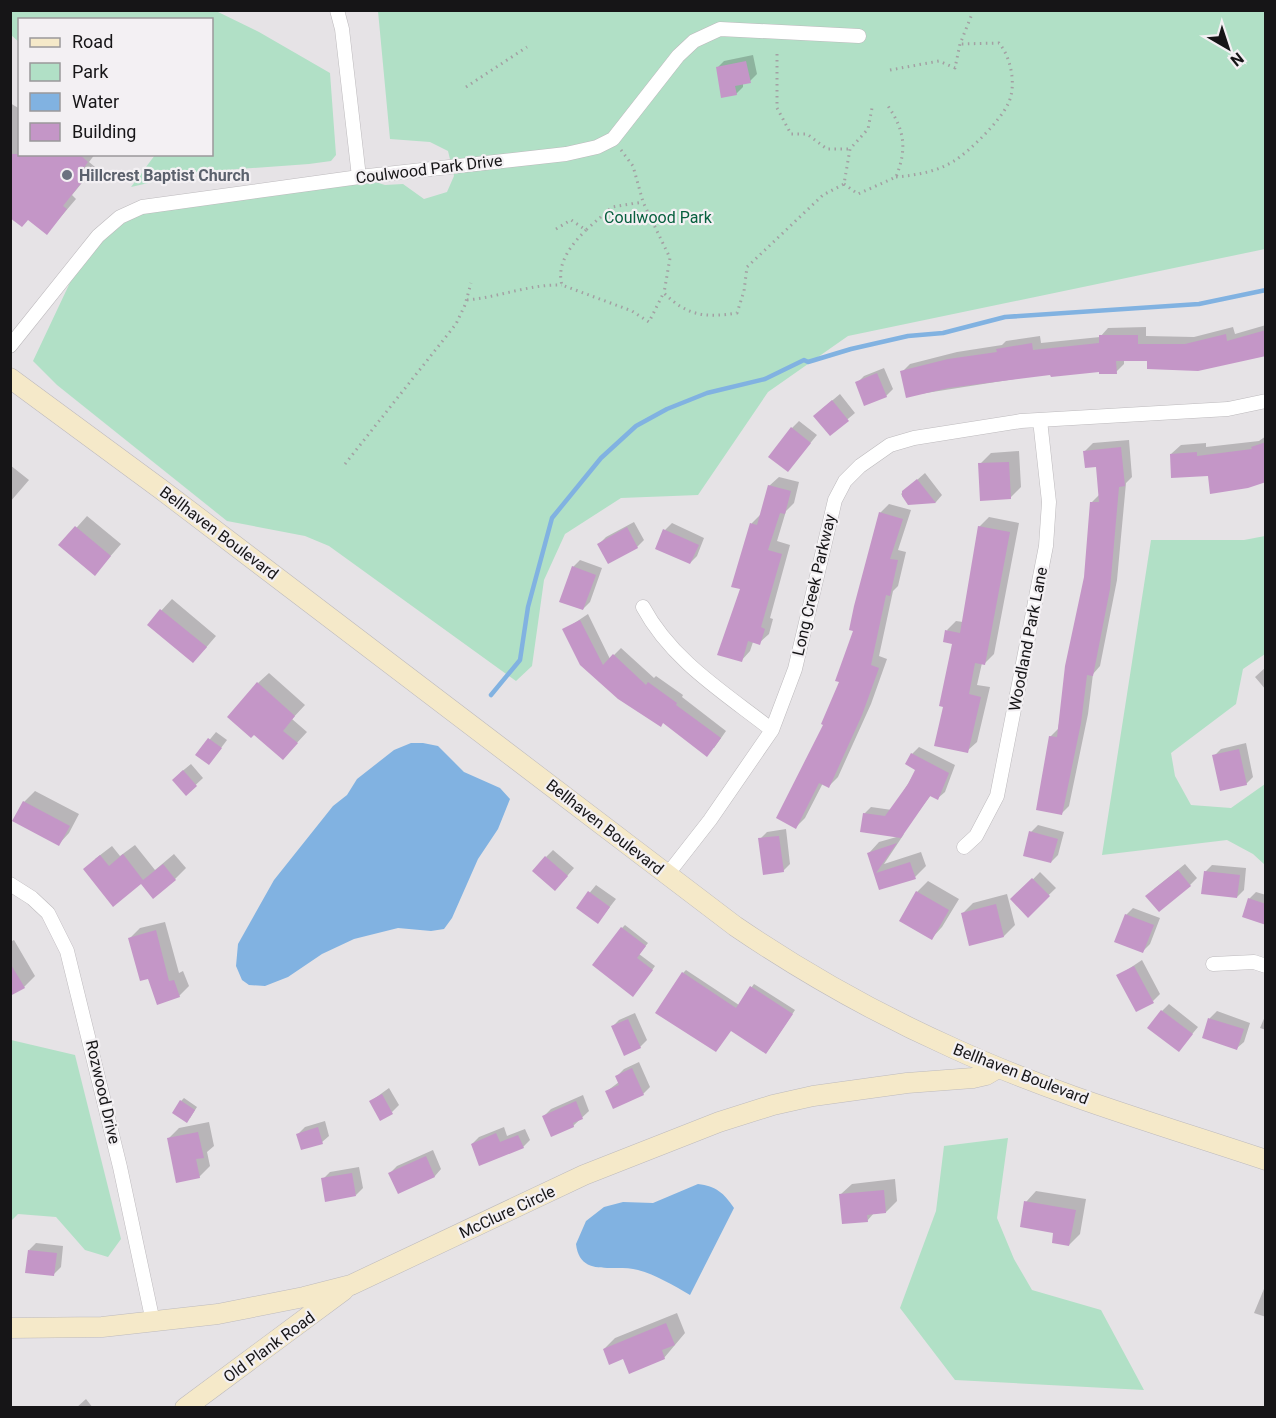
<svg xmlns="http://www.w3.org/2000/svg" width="1276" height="1418" font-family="Roboto,sans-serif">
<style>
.green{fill:#b1e0c6}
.water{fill:#81b2e1}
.shadow{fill:#0003}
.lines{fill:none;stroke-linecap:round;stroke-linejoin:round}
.stream{stroke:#81b2e1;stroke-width:4.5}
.building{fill:#c496c7}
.street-casing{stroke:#bdbabd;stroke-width:15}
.secondary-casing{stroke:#bdbabd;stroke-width:21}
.path{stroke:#a3a0a3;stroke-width:3;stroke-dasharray:1.5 4.5;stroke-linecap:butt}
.street{stroke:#fff;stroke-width:14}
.secondary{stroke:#f5e9c9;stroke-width:20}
.worship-dot{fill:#6b7280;stroke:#f3f0f3;stroke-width:2}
.labels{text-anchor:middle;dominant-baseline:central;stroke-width:4.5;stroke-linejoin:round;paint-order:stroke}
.street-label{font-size:16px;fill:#161517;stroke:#f3f0f3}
.worship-label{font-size:16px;font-weight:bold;fill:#5b616d;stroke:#f3f0f3;text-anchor:start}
.park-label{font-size:16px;fill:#075f3e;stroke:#f3f0f3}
</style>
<rect width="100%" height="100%" fill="#e6e3e6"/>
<path class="green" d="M10 11H216L259 32 330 73 336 155 331 161 309 164 196 172 131 187 155 155 212 154V20H20L19 42 11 35Z
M378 11H1265V249L848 336 768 392 698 495 621 498 565 534 544 580 532 666 516 681 329 546 305 536 227 521 57 385 33 361 83 255 120 217 359 177 385 185 403 184 424 199 447 192 454 176 448 151 430 142 390 139Z
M1265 536V654L1243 669 1236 704 1171 753 1175 776 1191 805 1231 808 1265 784V865L1253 854 1227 840 1102 855 1151 540H1244Z
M11 1040 75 1055 121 1239 108 1257 85 1250 56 1217 18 1214 11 1221Z
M1008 1138 997 1218 1014 1259 1032 1290 1101 1310 1144 1390 955 1380 900 1308 936 1211 944 1146Z"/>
<path class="water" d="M411 743H423L438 746 464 772 500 788 510 799 498 829 478 859 452 918 444 929 431 931 398 928 354 939 322 954 288 977 265 986 249 985 242 980 236 966 238 944 274 880 333 806 347 795 357 779 394 750Z
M698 1184C716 1186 724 1193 734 1208L690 1295C673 1285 656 1275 638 1270 614 1263 580 1279 576 1244L586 1221 604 1207 623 1202 653 1203Z"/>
<path class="shadow" d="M753 55 757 74 750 81 743 83V87L736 94 717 68 724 61Z
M10 103 20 109V154H95L89 162 95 167 72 195 76 199 47 233 29 219 10 216Z
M1266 325V354L1124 360V364L1116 372 1101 370 1052 373 907 396 902 372 910 364 957 352 1002 345 1006 341 1040 336 1041 343 1100 337 1108 328 1146 327V336L1194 337 1233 327 1235 334Z
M884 368 893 389 886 396 857 383 864 376Z
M840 394 855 413 830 434 822 409Z
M799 421 817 435 788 470 792 428Z
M1266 436V479L1209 474 1171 454 1181 445 1206 443V447L1259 441Z
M1129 440 1132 477 1126 483 1117 580 1100 666 1093 674 1088 714 1069 806 1061 814 1050 737 1058 729 1085 577 1091 503 1099 495 1098 466 1085 451 1093 443Z
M1019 451 1021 487 1010 498 980 464 991 453Z
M10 465 29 480 10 502Z
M925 473 942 495 936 502 909 503 901 494Z
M779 477 799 482 794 503 786 511 777 541 790 545 770 618 773 619 769 634 759 643 753 642 750 651 741 661 742 588 733 586 752 523 762 513 769 486Z
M889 504 911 510 898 550 906 552 898 586 893 591 879 656 887 659 871 704 838 777 829 786 823 783 805 818 796 827 855 630 880 513Z
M87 516 121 544 95 574 61 545Z
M989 517 1019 523 994 654 985 663H982L977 685 990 687 977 742 967 751 945 705 954 643 947 630 956 621 963 622 979 527Z
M634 522 644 540 637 547 599 544 606 537Z
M672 523 704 538 697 556 690 563 665 530Z
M580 560 602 568 590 602 583 609 573 567Z
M172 599 216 636 204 650 149 624Z
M588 614 610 659 621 648 654 678 656 676 683 695 682 697 726 731 714 748 664 722 564 630Z
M1266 667V690L1255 677Z
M269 673 305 705 292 719 307 732 283 758 258 683Z
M216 732 227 740 215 756 197 755Z
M1246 743 1253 777 1246 784 1214 756 1221 749Z
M919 747 955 765 945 792 938 798 931 795 900 836 904 834 884 864 921 852 926 866 915 877 880 889 869 853 879 842 900 836 864 814 871 807 892 810 917 769 912 754Z
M191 764 203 778 186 794 180 773Z
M35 791 79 814 69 833 59 844 24 802Z
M1038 825 1064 832 1058 855 1051 862 1031 832Z
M786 829 790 864 783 871 760 839 767 832Z
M135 845 155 870 174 854 186 868 175 879 141 882 113 905 95 859 112 846 120 856Z
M553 850 574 868 562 882 546 857Z
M1185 864 1197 878 1190 885 1154 889Z
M1212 865 1246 868 1244 890 1237 897 1205 872Z
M1040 872 1056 888 1028 915 1013 900Z
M928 881 959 899 942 927 932 938 917 892Z
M596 885 616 899 598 922 578 907Z
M1256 892 1266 895V923L1249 899Z
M1007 894 1015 925 1004 936 970 944 962 914 973 903Z
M1133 908 1160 918 1150 944 1143 951 1126 915Z
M165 922 179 973 183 971 189 986 179 996 149 977 130 938 140 928Z
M625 925 648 943 639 954 655 966 636 992 622 928Z
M14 940 35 976 24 987 10 994V942Z
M1142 960 1160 994 1153 1001 1118 976Z
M686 970 739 1005 754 984 795 1010 769 1049 683 973Z
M1169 1004 1198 1027 1179 1050 1162 1011Z
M1217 1011 1250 1023 1244 1042 1237 1048 1203 1037 1210 1018Z
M635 1013 647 1040 640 1047 612 1027 619 1020Z
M1266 1014V1030L1260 1028Z
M639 1062 650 1087 643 1094 607 1091 619 1082 617 1076 624 1069Z
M389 1088 399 1105 392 1112 371 1101Z
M583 1095 589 1111 573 1126 544 1116 551 1109Z
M184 1098 197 1107 190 1118 181 1101Z
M325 1121 329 1136 322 1142 298 1134 305 1127Z
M209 1122 214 1146 207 1152 210 1166 199 1177 168 1139 179 1128Z
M504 1127 507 1136 525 1129 530 1140 523 1147 472 1144 479 1137Z
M433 1150 441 1169 435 1176 399 1192 390 1173 397 1166Z
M359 1167 363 1188 356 1195 323 1179 330 1172Z
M895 1179 897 1201 886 1212 874 1213 867 1221 841 1194 852 1184Z
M1036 1191 1086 1199 1080 1234 1069 1245 1026 1202Z
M36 1243 63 1246 61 1267 54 1274 29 1250Z
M1266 1284V1317L1254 1313Z
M677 1313 685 1333 664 1358 624 1357 604 1349 615 1338Z
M86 1399 93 1408H76Z"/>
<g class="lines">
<path class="stream" d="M491 695 520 660 528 607 552 518 601 458 636 426 667 409 707 393 765 379 804 360 808 362 851 349 908 336 943 333 1005 317 1199 304 1266 290"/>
</g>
<path class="building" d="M746 61 751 83 735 86 737 95 721 98 716 67Z
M10 154H79L88 162 80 173 86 177 63 206 67 209 47 235 28 220 22 227 10 218Z
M1266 330V356L1198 371 1147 369V361H1116L1117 374H1099V372L1051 377 1050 375 948 388 906 398 900 371 948 359 997 352 996 349 1032 343 1033 350 1099 343V335H1138V344H1185L1226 334 1227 341Z
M877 373 887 397 864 406 855 382Z
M832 400 849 421 830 436 813 416Z
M791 427 811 443 788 472 768 457Z
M1266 442V482L1248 488 1210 494 1208 476 1171 478 1170 454 1197 452V456L1252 449 1251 447Z
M1121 447 1125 486 1119 487 1110 589 1093 676 1087 675 1081 723 1062 815 1036 810 1049 736 1057 737 1065 666 1084 577 1090 502H1099L1096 467 1085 468 1083 451Z
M1009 462 1011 499 980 501 978 463Z
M917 479 936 503 908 505 902 496V491Z
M768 485 791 491 785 514 780 513 768 550 782 554 761 627 765 629 760 645 748 641 742 662 717 655 740 589 731 587 750 523 757 525Z
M879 512 903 519 890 559 898 560 890 596 886 595 871 665 879 668 862 715 829 788 819 783 796 829 776 818 823 725 821 724 839 682 835 681 853 631 849 630 854 606Z
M75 526 111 556 95 576 58 545Z
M978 526 1010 532 985 665 975 663 969 694 981 697 968 753 934 746 943 707 939 706 952 644 943 642 945 630 960 633Z
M627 527 638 548 608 564 597 544Z
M663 529 699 545 690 564 655 549Z
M572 566 596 575 583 610 559 602Z
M160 609 207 647 193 663 147 625Z
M580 620 603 665 613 654 646 685 648 682 677 703 676 705 721 738 707 757 663 723 661 727 618 699 580 665 562 629Z
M257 682 295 716 283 731 298 743 283 760 254 735 251 738 227 717Z
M208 738 222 748 209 765 195 755Z
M1239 749 1247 785 1220 791 1212 755Z
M911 753 949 773 938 800 930 796 901 838 860 832 863 813 885 816 908 784 915 770 905 764Z
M183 770 197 786 186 796 172 780Z
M23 801 70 826 59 846 12 821Z
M1029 831 1058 839 1051 863 1023 856Z
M779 836 784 872 763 875 758 838Z
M897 843 876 873 910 862 916 879 879 890 867 853Z
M123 854 143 880 163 864 176 880 153 899 141 884 113 907 83 869 100 855 109 866Z
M545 856 568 876 555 891 532 871Z
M1178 870 1191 886 1159 912 1145 896Z
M1204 871 1240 875 1237 898 1201 894Z
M1032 878 1050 896 1028 918 1010 899Z
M588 891 610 907 598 924 576 908Z
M916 891 949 910 932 940 899 921Z
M1248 898 1266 904V925L1242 917Z
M996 904 1004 937 969 946 961 913Z
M1125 914 1154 925 1143 953 1114 942Z
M621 927 646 946 637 958 653 970 633 997 592 965Z
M156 930 169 981 174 980 180 997 157 1005 148 979 140 981 128 938Z
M10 963 25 988 10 996Z
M1134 966 1154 1003 1136 1012 1116 975Z
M682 972 736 1008 750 986 793 1014 766 1054 731 1031 716 1052 655 1013Z
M1161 1010 1193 1034 1179 1052 1147 1028Z
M1208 1018 1244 1029 1237 1050 1202 1038Z
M628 1019 641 1048 624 1056 611 1026Z
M632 1068 644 1095 613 1109 605 1091 619 1085 615 1076Z
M382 1094 393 1114 380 1121 369 1101Z
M180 1100 195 1110 187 1123 172 1113Z
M576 1101 583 1119 573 1123 574 1127 551 1137 542 1116Z
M318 1127 323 1144 301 1150 296 1134Z
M198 1132 204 1158 196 1159 200 1178 176 1183 167 1138Z
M496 1133 500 1142 518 1135 524 1148 479 1166 471 1144Z
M426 1156 435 1177 398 1194 388 1173Z
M352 1173 356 1196 325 1202 321 1178Z
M884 1190 886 1213 867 1215 868 1222 842 1224 839 1194Z
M1024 1201 1076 1210 1069 1246 1052 1243 1053 1233 1020 1227Z
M28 1250 57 1253 54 1276 25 1273Z
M666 1323 675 1345 662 1350 665 1359 629 1374 623 1359 609 1365 603 1349Z"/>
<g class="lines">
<defs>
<path id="street" d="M337 10 342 29 359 177
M10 346 98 236 120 217 142 207 359 177 566 154 597 147 613 139 678 56 694 41 720 29 859 36
M643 607C672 661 725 693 772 730
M964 847 976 836 997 796 1046 546 1049 502 1040 420
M667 875 710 820 772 730 795 669 835 500 845 481 860 466 890 445 914 438 1021 421 1228 409 1266 401
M10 884 32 898 48 913 67 951 120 1167 153 1322
M1213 964 1254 962 1266 966"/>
<path id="secondary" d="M10 378 162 490 735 926C804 973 877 1014 953 1048 1053 1094 1161 1125 1266 1160
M10 1328 102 1327 218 1314 304 1297 351 1285 584 1175 719 1122 773 1105 813 1096 907 1083 973 1078 986 1075 998 1068
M185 1408 344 1290"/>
</defs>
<use href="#street" class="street-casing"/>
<use href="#secondary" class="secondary-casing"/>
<path class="path" d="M777 54V108L791 134H807L827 149H850
M890 70 939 61 955 68 960 44 972 14
M466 87 527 47
M621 150 633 166 643 202 670 258 664 293C687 316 706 318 737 313L744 291 747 267 823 195 844 184 850 149 868 129 872 108
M896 177C917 175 936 172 954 161 970 151 1000 121 1008 104 1017 86 1011 57 999 43L960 44
M844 184 858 194 896 177C907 149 905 131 888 106
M556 229 571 220 586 230 612 207 643 202
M586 230C571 245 556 264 562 285L632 311 649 322 663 294
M467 300C500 297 530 284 562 285
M345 464 456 324 465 305 471 283"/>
<use href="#street" class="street"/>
<use href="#secondary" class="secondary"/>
</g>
<circle class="worship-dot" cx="67" cy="175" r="6"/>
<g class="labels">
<g class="street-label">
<text transform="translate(429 169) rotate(-7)">Coulwood Park Drive</text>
<text transform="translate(219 533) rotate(37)">Bellhaven Boulevard</text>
<text transform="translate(814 585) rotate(-77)">Long Creek Parkway</text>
<text transform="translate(1028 639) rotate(-79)">Woodland Park Lane</text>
<text transform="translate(605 827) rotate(38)">Bellhaven Boulevard</text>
<text transform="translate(1021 1074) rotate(21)">Bellhaven Boulevard</text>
<text transform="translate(103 1092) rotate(77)">Rozwood Drive</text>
<text transform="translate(507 1212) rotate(-25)">McClure Circle</text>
<text transform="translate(269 1347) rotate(-36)">Old Plank Road</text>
</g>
<g class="worship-label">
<text x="79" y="175">Hillcrest Baptist Church</text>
</g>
<g class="park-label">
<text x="658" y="217">Coulwood Park</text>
</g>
</g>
<rect width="1276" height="1418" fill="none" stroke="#161517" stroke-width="24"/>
<rect x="18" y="18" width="195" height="138" fill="#f3f0f3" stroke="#9b989b" stroke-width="1.5"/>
<rect x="30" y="38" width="30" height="9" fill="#f5e9c9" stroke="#9b989b" stroke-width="1.5"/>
<text x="72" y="48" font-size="18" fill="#161517">Road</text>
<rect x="30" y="63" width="30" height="18" fill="#b1e0c6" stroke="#9b989b" stroke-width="1.5"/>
<text x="72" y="78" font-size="18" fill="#161517">Park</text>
<rect x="30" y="93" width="30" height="18" fill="#81b2e1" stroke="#9b989b" stroke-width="1.5"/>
<text x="72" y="108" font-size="18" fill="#161517">Water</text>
<rect x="30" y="123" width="30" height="18" fill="#c496c7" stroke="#9b989b" stroke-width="1.5"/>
<text x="72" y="138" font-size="18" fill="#161517">Building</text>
<g transform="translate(1228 48) rotate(141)" stroke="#f3f0f3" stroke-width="4.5" paint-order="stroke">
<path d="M0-4.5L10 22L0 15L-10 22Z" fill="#161517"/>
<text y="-9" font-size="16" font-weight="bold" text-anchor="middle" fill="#161517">N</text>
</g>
</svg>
